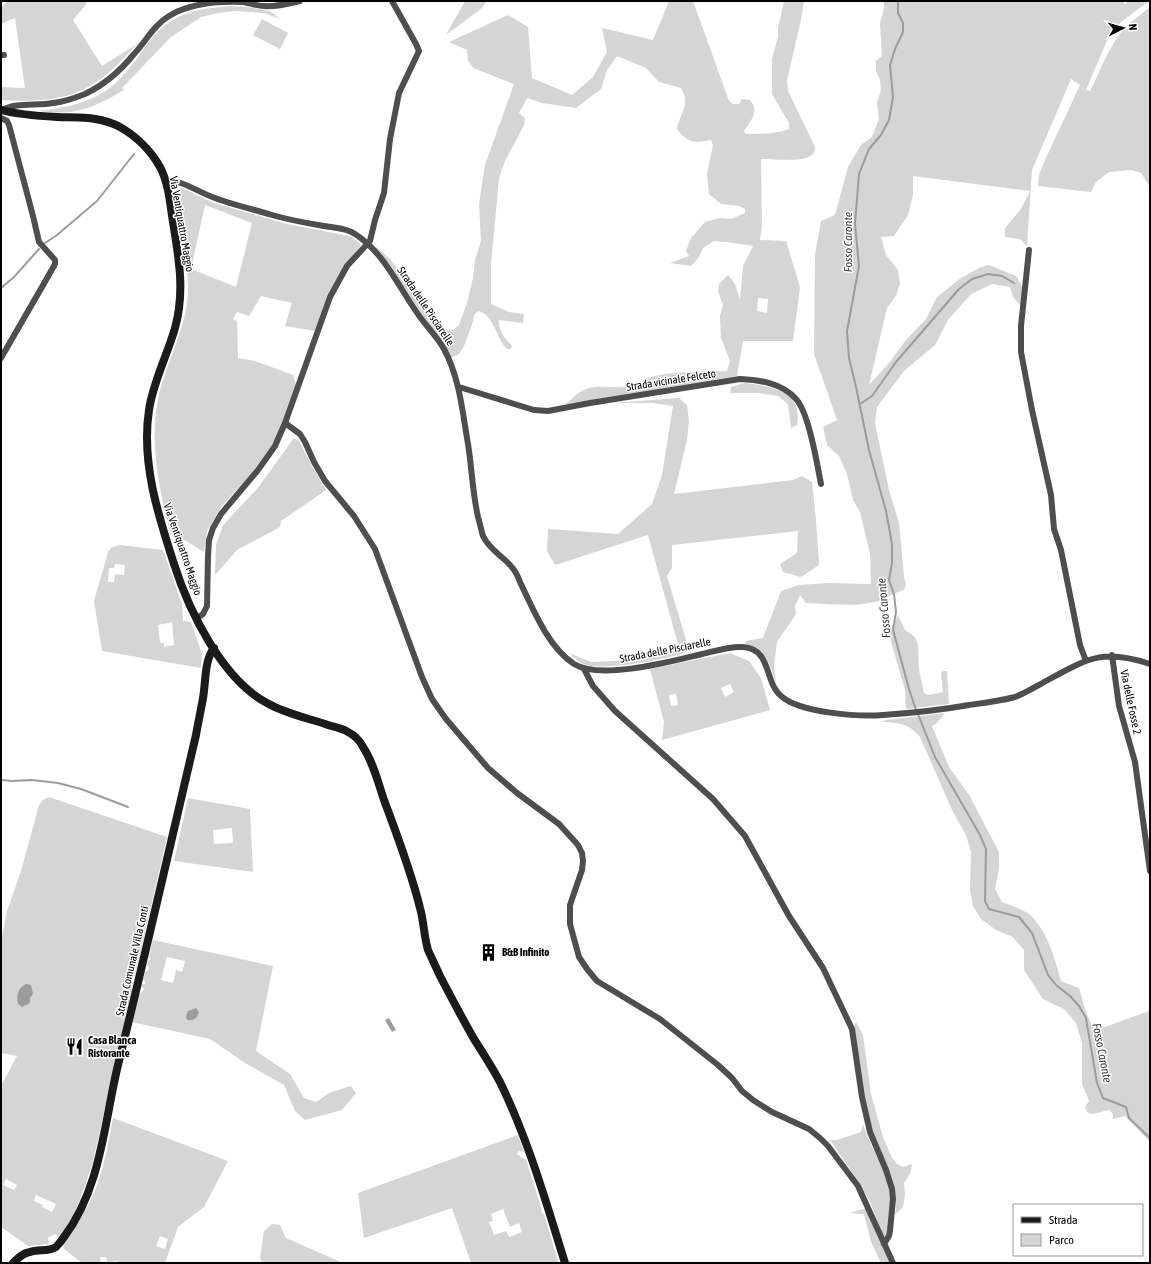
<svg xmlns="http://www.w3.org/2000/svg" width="1151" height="1264" font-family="'Asap Condensed',sans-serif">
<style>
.green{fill:#d5d5d5;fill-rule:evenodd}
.water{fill:#9c9c9c}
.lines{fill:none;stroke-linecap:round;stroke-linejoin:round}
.stream{stroke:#9c9c9c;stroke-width:2}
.street{stroke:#4e4e4e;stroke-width:6}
.secondary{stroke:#1b1b1b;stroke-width:8}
.labels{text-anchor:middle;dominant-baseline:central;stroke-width:3;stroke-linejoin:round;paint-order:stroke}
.street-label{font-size:11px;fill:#000;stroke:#fff}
.poi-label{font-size:11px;font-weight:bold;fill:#000;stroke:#fff;text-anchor:start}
.water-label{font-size:12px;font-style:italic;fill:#3d3d3d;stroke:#fff}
</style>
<rect width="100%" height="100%" fill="#fff"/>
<path class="green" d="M7 1H87L85 6 73 20 102 66 137 44C121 62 103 81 80 91 58 101 25 102 1 100V87L25 88 15 18 1 24V8Z
M465 1H487L482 8 446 35Z
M669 1H693L729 101 733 104H739L742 99 750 100C760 112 751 120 744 131L746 134C759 134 776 134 789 129V123L772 94V59L778 37V28L784 1H804L801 20 787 80 788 91 815 147C817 166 774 158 761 159L762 226 760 240 786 241 800 287 793 341H743L737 376 566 404C573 398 580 390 589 388 603 385 618 389 632 386 638 386 642 380 648 378 668 371 705 372 727 371L730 361 721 338 720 316 723 305 718 291 719 284 728 275 735 284 740 300 743 266 753 246 727 242 714 241 703 248 699 257 691 266 670 263 689 256 686 251 691 238 705 222 719 218 731 219 745 213V209L739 206 721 204 709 194 707 174 713 145 711 140C694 143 689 144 677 129 680 112 691 105 681 88L659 82 646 68 617 56 607 70 601 89 576 108 542 103 527 98 519 113 525 118 524 125 511 150 505 161 499 178 491 265V304L509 312 524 314 523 323 499 320C498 331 505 338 512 346L511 349H507C496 339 494 314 478 311L474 315 473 322 464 346 459 354 450 358 443 343 427 322 388 263 375 246 389 258 407 280 440 329 453 330 459 325 467 303 473 278 475 260 481 241 479 204 485 165 514 84 473 68 468 61 467 50 449 42 508 15 528 27 532 78 572 95 593 77 607 52 602 28 653 40ZM758 298 768 299 767 313 757 311Z
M884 1H1124V4L1131 1H1149L1121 22 1108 38 1086 90 1090 91C1099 73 1107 52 1119 35 1127 24 1139 16 1150 7V187L1141 173 1131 170 1109 172 1096 182 1091 192 1038 186 1039 175 1045 160 1080 85 1071 79 1032 170 1027 246 1020 239 1005 237V228L1021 209 1030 191 913 176V195L908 215 894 236 881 237 886 255 898 270 900 284 896 296 887 308 869 385 889 363 906 340 926 319 937 297 961 278 979 268 989 265 1016 276 1023 288 1020 305 1013 297 1010 287 992 284 971 294 948 320 935 345 904 371 877 407 875 423 889 490 899 523 904 577 906 584 904 590C894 592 886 600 875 602 853 607 829 604 806 603L800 595 795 606 796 614 777 642 774 665 776 683C769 663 767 650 745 644L746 641 763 638 781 591 799 585 829 583 871 584 870 554 860 512 853 500 847 474 839 456 827 445 823 427 837 420 814 354 815 254 821 221 835 215 848 167 861 145 872 137 879 119 877 102 881 90 880 80 876 71V61L882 56 880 23 884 9Z
M230 6 247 7 270 11 280 19 264 13 252 12 235 11 218 13 201 17 171 37 122 88 124 90C110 98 91 109 76 111 63 114 51 112 38 111 62 108 87 104 107 90 125 77 136 59 149 42 171 13 196 9 230 6Z
M262 19 288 33 280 49 253 35Z
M180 187 214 203 287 224 339 234 352 237 361 245 339 274 326 298 315 331 285 326 292 303 261 296 249 316 237 312 233 319 237 321 238 358 255 361 293 375 296 385 275 441 250 475 221 507 207 531 204 552 170 531C158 485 148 437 160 390 168 360 183 333 187 303 191 269 181 234 176 200V193ZM205 205 252 223 236 287 191 269Z
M745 383C770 386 804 392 797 425L791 428 788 404 778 396 758 393H730L731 387Z
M679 398 687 405 689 421 687 440 674 494 793 480 802 476 812 482 816 520 819 565 801 577 783 572 780 564 797 553 798 531 672 545V568L667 576 686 640 687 652C668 659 598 673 581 663 577 661 573 656 569 653L591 662 635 660 679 648 648 535 555 565 547 551 548 529 618 534 652 504 662 475 673 406 652 403H612Z
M294 438 299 441 312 466 326 490 281 521 280 527 237 550 215 575 216 545 223 525 257 489Z
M120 545 163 550 182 604 183 621 191 622 202 654 201 668 102 651 94 601 108 552 112 547ZM115 564 125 565 124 575 115 574 114 582H108L109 568H114ZM172 622 174 645 164 647V643H160L158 625Z
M898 615 905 630 915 637 918 645 919 670 924 693 928 695 943 692 941 674 942 671H947L949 704 906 709 905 690 890 638V632Z
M730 653 749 661 761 678 770 710 662 740 664 722 650 669ZM730 684 734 692 725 697 721 688ZM676 694 678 705 671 706 669 695Z
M945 713 937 723 932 726 949 767 969 795 999 852V869L995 889 1002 902C1012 906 1027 910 1035 920 1049 937 1055 960 1061 981L1079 988 1085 1009 1094 1031 1149 1011 1150 1142 1125 1116 1113 1119V1114L1109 1110 1093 1114 1088 1113 1085 1107 1089 1101 1082 1084V1043L1076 1023 1064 1009 1043 999 1024 970V950L1013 937 996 930 981 919 973 906 970 890 971 852 966 835 953 812 920 737C908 723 900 723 882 722L886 720Z
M49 797 167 837 135 976 129 978 128 985 132 989 93 1161 85 1186 73 1217 58 1238 56 1234 48 1237 49 1244 28 1246 1 1227V1086L17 1056 1 1053V941L7 911 21 871 39 805 43 800ZM6 1179 17 1185 14 1190 3 1185ZM36 1195 56 1204 52 1212 42 1207 43 1205 34 1201Z
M188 798 250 809 253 872 174 861ZM232 828 233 843 214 844 213 830Z
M153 940 273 966 256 1051 290 1074 304 1098 316 1102 329 1093 351 1086 356 1093 342 1110 305 1120 295 1111 284 1085 245 1063 210 1039 132 1022 139 994 143 991 144 988 141 987 142 984H145V981L143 980 145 972 148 970 149 967 147 965 148 961 150 960V958L149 957ZM167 957 185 961 182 972 176 970 173 983 161 980Z
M856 1022 863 1035 871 1094 883 1137 892 1158 897 1164 903 1167 912 1164 910 1174 904 1183 905 1195 903 1207 895 1215C901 1182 882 1162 872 1133 862 1100 859 1061 854 1026Z
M113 1118 228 1161 204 1207 178 1227 165 1263H118L117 1261 107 1262 106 1257H100L101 1263H82L64 1249 63 1244C75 1228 86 1211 94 1193 104 1170 108 1143 113 1118ZM160 1236 168 1239 165 1249 156 1246Z
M863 1124C871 1149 888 1172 890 1197 891 1209 889 1222 888 1234L885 1238 883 1236 871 1204 860 1184 830 1140H837L861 1132Z
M518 1135 524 1152 519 1151 517 1154 522 1158 526 1159 542 1210 541 1211 542 1213 544 1214 558 1261 557 1263H471L452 1208 364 1238 358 1193ZM503 1209 510 1227 519 1223 522 1232 509 1237 506 1231 494 1235 489 1222 493 1221 491 1214Z
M867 1208 890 1263H881L871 1242 864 1214 849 1213Z
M272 1224 280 1225 286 1238 343 1263H262L260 1257 264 1231Z"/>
<path class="water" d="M26 984 31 985 33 994 30 998V1003L22 1007 18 1004C16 996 18 988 26 984Z
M196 1008 199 1012 197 1017 193 1020H187L186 1016 188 1011Z
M389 1018 396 1030 392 1032 385 1020Z"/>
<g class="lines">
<path class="stream" d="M898 1V13L903 23V32L895 49 890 65 893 97 889 120 881 135 869 149 859 174 855 224 859 266 847 331 849 358 856 387 869 450 886 511 892 544V563L889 580 894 594 896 612 893 630 909 689 916 710
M45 243 57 235 97 201 134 154
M1 288 14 277 39 249
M860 404 872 396 896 362 959 289 972 279 988 274 1002 276 1014 283
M918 714 935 757 980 835 986 849 985 901 989 909 1019 917 1032 933 1048 975 1056 985 1070 996 1079 1006 1086 1018 1097 1083 1103 1098 1126 1107 1129 1118 1150 1138
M1 780 12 781 32 780 58 783 81 789 128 807"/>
<path class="street" d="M1 55H4
M2 110C16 102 36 106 53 103 64 102 75 98 85 94 104 85 121 70 134 54 146 41 154 25 169 16 190 3 218 1 243 2 250 3 257 6 264 6 276 7 288 4 300 1
M1 118 7 121 9 125 33 216 39 242 55 260V264L46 280 1 358
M165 181C184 180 197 192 215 198 233 205 253 209 272 215 289 220 306 223 324 226 334 228 347 228 355 234 385 253 400 290 420 317 428 328 438 338 444 349 459 377 462 408 467 438 472 465 472 491 478 517 480 523 481 530 483 536 489 549 501 555 510 565 515 570 518 576 520 582 533 609 548 647 574 664 600 680 669 662 698 655 712 652 728 646 743 647 772 649 764 682 781 696 800 713 859 717 883 715 912 713 941 710 969 705 984 703 1000 701 1015 697 1025 693 1035 687 1044 682 1087 659 1101 648 1150 664
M1029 250 1021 326V352L1032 410 1051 495 1054 529 1061 550 1080 645 1086 661
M459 387 534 410 548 411 590 403 740 379C760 380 782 383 796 399 809 413 817 464 821 484
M285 423 300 434 305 442 314 462 325 481 354 516 375 549 422 677 432 699 446 719 488 768 517 793 559 824 578 845 582 853 583 861 582 870 570 905V924L579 957 587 969 597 981 660 1019 718 1065 732 1078 742 1091 753 1100 772 1112 809 1129 820 1138 828 1146 858 1186 893 1263
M197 618 203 614 207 606 208 556 209 540 213 528 221 514 258 470 275 446 285 423 330 297 347 266 370 241 375 220 384 193 390 139 399 93 419 51 416 44 392 1
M1112 655 1119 706 1135 762 1150 871
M584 669 593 686 615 711 713 799 745 836 789 916 823 968 852 1029 862 1097 870 1132 886 1170 892 1189 893 1199 890 1231 889 1236 884 1244"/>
<path class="secondary" d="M1 110C20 115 38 116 57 117 79 118 100 116 120 127 136 136 151 151 160 167 169 184 170 204 173 222 179 259 185 292 175 328 167 356 153 382 149 410 141 462 158 515 174 564 189 611 222 679 267 703 286 714 308 718 328 725 334 727 342 728 348 732 354 735 360 741 363 747 373 762 378 782 384 800 397 835 411 871 420 908 424 922 424 937 428 950 432 959 436 967 440 976 451 997 462 1018 474 1039 483 1053 492 1067 500 1082 528 1139 546 1202 565 1263
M13 1263C18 1258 23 1253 30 1252 38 1249 49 1252 56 1247 59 1244 62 1240 64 1237 101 1188 104 1123 118 1065 145 956 170 846 196 735 198 723 201 710 203 698 206 682 204 661 214 648"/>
</g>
<defs>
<symbol id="building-bare" viewBox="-9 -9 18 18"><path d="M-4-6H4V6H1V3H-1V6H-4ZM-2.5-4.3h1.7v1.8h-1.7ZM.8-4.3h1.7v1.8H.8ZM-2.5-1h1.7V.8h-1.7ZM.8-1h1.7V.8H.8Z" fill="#000" stroke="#fff" stroke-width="2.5" paint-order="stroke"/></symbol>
<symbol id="restaurant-bare" viewBox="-9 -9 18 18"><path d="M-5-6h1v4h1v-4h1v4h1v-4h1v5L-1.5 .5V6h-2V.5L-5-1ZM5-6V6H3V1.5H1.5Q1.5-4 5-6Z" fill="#000" stroke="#fff" stroke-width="2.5" paint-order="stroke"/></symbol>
</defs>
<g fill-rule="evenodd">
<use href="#building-bare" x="476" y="940" width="25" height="25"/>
<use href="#restaurant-bare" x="62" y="1034" width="25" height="25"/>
</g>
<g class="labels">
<g class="street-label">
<text transform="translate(182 224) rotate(80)">Via Ventiquattro Maggio</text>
<text transform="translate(426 306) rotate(56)">Strada delle Pisciarelle</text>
<text transform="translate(671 380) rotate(-9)">Strada vicinale Felceto</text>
<text transform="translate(183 549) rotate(71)">Via Ventiquattro Maggio</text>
<text transform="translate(665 650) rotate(-11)">Strada delle Pisciarelle</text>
<text transform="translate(1131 702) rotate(78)">Via delle Fosse 2</text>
<text transform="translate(132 961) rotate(-77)">Strada Comunale Villa Conti</text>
</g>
<g class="poi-label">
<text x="502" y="952">B&amp;B Infinito</text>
<text x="88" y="1040">Casa Blanca<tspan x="88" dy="13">Ristorante</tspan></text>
</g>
<g class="water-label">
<text transform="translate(848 242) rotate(-90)">Fosso Caronte</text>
<text transform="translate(884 608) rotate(-95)">Fosso Caronte</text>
<text transform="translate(1102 1053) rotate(79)">Fosso Caronte</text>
</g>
</g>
<rect width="1151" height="1264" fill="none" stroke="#000000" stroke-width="4"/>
<rect x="1013" y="1204" width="130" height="52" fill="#ffffff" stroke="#999999"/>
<rect x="1021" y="1217" width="20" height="6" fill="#1b1b1b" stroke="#999999"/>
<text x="1049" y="1224" font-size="12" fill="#000000">Strada</text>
<rect x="1021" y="1234" width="20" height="12" fill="#d5d5d5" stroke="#999999"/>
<text x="1049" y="1244" font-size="12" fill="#000000">Parco</text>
<g transform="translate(1123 28) rotate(84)" stroke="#ffffff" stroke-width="3" paint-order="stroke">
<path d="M0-3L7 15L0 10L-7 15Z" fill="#000000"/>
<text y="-6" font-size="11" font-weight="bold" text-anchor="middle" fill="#000000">N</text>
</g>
</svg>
